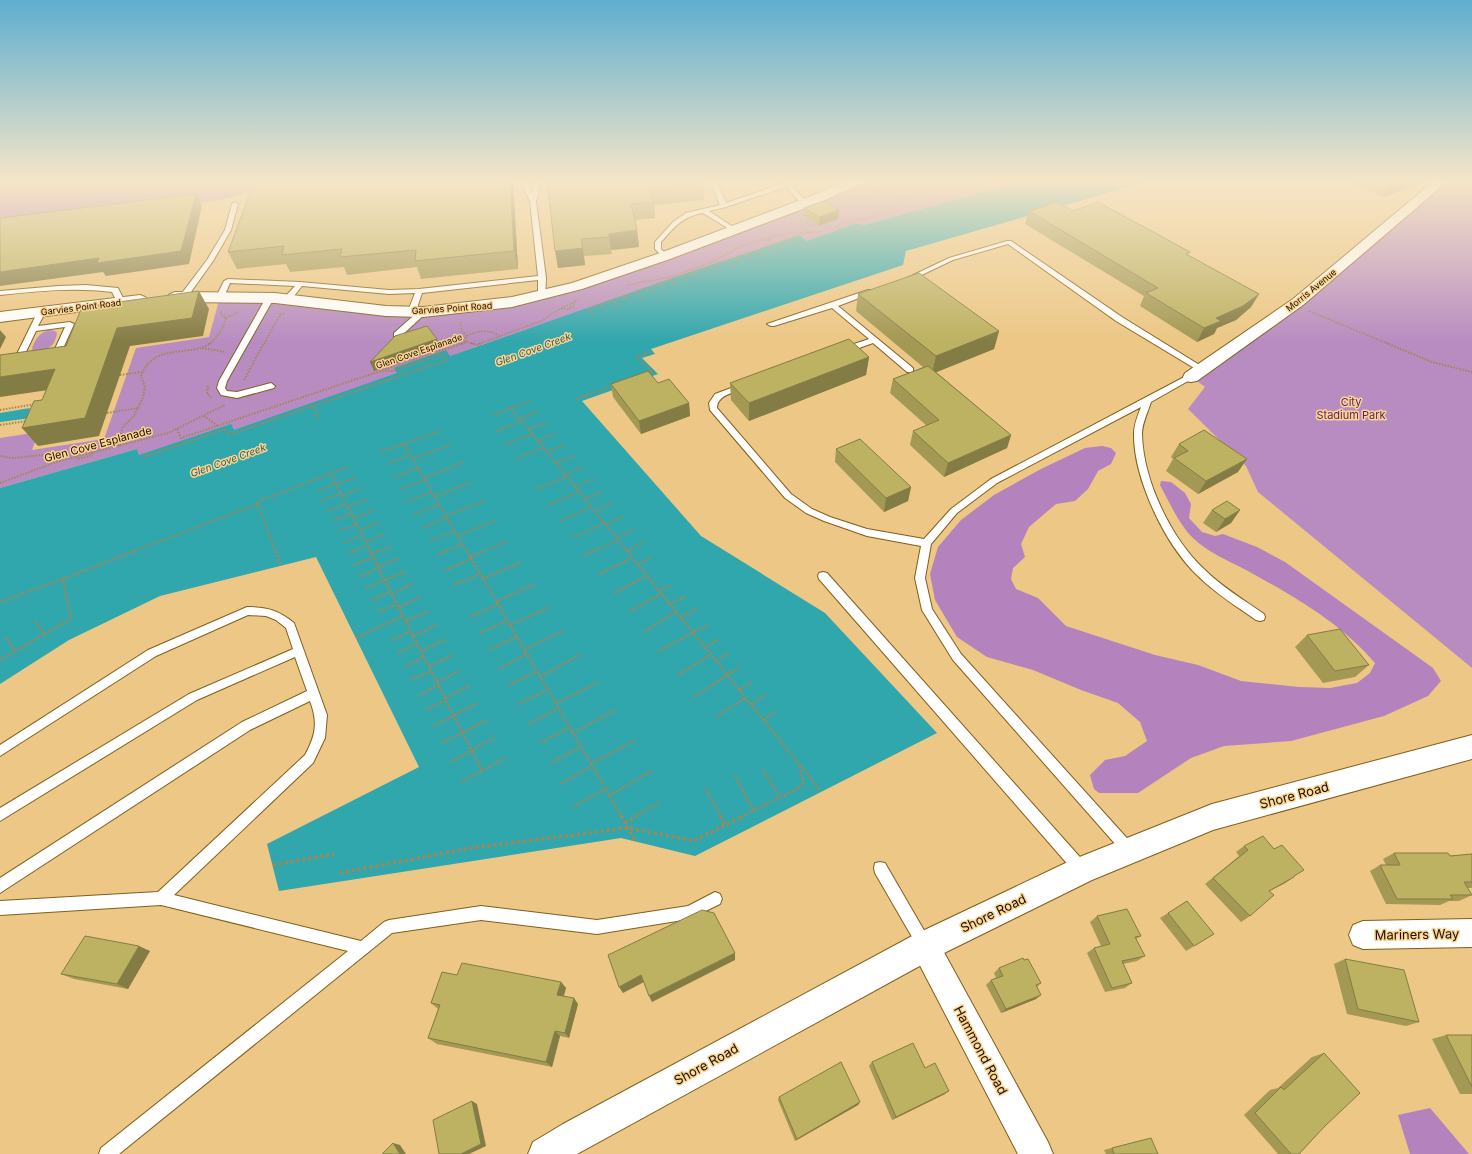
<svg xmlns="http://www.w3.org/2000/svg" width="1472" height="1154" font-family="Inter,sans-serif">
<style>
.green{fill:#b88cc1}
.forest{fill:#b482bd}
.water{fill:#30a6ad}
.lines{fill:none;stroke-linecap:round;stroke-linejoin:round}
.lane-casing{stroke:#815f1b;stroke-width:2}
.street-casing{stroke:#815f1b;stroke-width:2}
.secondary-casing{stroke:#815f1b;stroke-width:2}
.path-far3{stroke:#a38656;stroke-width:1.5;stroke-dasharray:1.5 1.5;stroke-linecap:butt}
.path-far2{stroke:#a38656;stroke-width:2;stroke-dasharray:1.5 1.5;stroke-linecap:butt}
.path-far1{stroke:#a38656;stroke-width:2.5;stroke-dasharray:2 2;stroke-linecap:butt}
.path{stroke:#a38656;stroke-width:3.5;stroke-dasharray:3 3;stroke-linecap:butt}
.lane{fill:#fff;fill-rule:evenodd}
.street{fill:#fff;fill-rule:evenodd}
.secondary{fill:#fff;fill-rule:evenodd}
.wall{fill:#a39854}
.shaded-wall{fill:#847c45}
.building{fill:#bdb162;stroke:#847c45}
.labels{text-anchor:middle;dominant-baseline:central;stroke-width:3;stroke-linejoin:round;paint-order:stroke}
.far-street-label{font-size:9px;fill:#1c0f00;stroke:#fad492}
.far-water-label{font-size:10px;font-style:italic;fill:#2b5b5e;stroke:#fad492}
.park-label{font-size:11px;fill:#5c1f67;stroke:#fad492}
.street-label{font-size:11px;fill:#1c0f00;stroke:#fad492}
.near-street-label{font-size:13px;fill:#1c0f00;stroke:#fad492}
</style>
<rect width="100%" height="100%" fill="#ecc785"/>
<path class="green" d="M865 180H1026L864 225 856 223 807 241 799 235 478 346 225 439 141 462 137 449 0 488V438L39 432 32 450 104 439 136 348 209 337 220 297 423 311 545 295Z
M1443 180H1472V668L1258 492 1246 466 1188 409 1205 387 1193 378 1299 297Z
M49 330 55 331 57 333C54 349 48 349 33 351L32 348C36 338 39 333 49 330Z"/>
<path class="forest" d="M0 180H271L234 197 215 201 179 205 0 232Z
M1102 446 1111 448 1116 453 1111 464 1098 471 1088 489 1075 501 1056 504 1029 527 1021 544 1025 557 1013 568 1011 579 1016 589 1038 598 1066 626 1155 655 1198 665 1241 681 1299 687 1330 688 1357 683 1370 673 1375 663C1341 623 1293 596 1248 571 1231 562 1207 552 1193 538 1178 523 1170 503 1160 485L1161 481 1171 482 1185 493 1191 504 1189 518 1202 532 1215 536 1223 534 1257 547 1285 562 1433 668 1441 681 1428 696 1384 716 1291 741 1224 746 1191 758 1138 793H1099L1094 789 1090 775 1105 760 1125 756 1147 741 1140 722 1118 703 1081 690 1033 670 987 657 957 637 935 600 930 574 938 547 961 520 994 495 1041 469 1085 448Z
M1430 1108 1469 1154H1410L1398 1115Z"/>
<path class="water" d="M1026 180H1152L906 251 903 265 651 349 655 354 642 358 658 374 582 401 701 536 825 613 937 733 695 856 621 838 279 891 267 844 419 767 316 557 160 596 69 640 0 684V488L137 449 139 455 231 424 234 430 397 373 394 368 446 350 450 356 655 284 799 235 807 241 856 223 864 225Z
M30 408 29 410 42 408 39 417 0 422V413Z"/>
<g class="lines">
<defs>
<path id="lane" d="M521 180H527L532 194 534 180H540L539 192 536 201 546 278 545 298H539L538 296V280L422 293 416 311 412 313 408 311 415 293 389 294 302 286 290 301H287L283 299 295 286 230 283 223 299H217L216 297 224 281 228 279 300 282 389 290 419 289 538 276 530 201 522 186Z
M710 180H716L726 203 784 183 781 180H787L808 204 803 205 786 187 726 207 709 211 736 229V231L734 232 703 213C681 217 675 227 661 242V249L668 256 663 257 655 249V242L673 222 686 213 720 205Z
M235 202 238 204 231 230 213 261 186 299H180L179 297 207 260 225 230 232 204Z
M1007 241H1011L1122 317 1206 369 1202 371H1199L1116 321 1008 244 953 260 911 280 905 279 949 258Z
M86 285 118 288 125 302 124 304H118L112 292C75 287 37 291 0 295V291L58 286Z
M868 290H874L875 292 838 306 913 368V372H907L873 343 848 352H842V348L869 339 832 308 774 326H771L767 324Z
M267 296H270L274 298 227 381 225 388 227 391 237 392 271 383 275 386 274 388 237 398 221 395 217 388 219 381Z
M39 309H42L46 311 38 326 70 322 74 324 61 353 52 356 48 354 54 351 65 327 36 331 24 356H28V360H16L15 358Z
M420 310H426L427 312 400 337H394V333Z
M1188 375H1194L1195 377 1151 402C1148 412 1142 423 1142 434 1143 480 1171 539 1205 570 1222 587 1244 600 1264 614L1265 617 1264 620 1260 621 1256 620C1236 606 1215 593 1198 576 1165 545 1133 478 1134 433 1134 424 1138 415 1141 407L997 483 957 513 931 544 925 578 932 609 961 654 1134 846 1135 850 1134 854 1129 856 1124 854 953 660 922 610 915 578 921 546 867 536 824 521 806 513 785 498 710 410 709 403 715 394 739 385H745V389C735 392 717 395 717 408L791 494 812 509 830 517 867 529 924 539 951 509 991 479Z
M823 572 827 573 1087 865 1088 870 1087 875 1082 876 1077 875 819 579 818 576 819 573Z
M247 607C266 607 279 610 294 623L327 715 325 738 313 763 174 895 361 941 384 922 389 920 481 906 597 920 688 906 715 892 720 894 722 899 720 904 689 919 597 934 481 920 392 933 119 1154H99L101 1148 348 951 161 905 0 915V901L158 892 305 755C316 735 318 722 310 701L250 730 0 893V878L242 722 307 691 295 657 197 700 0 821V808L189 694 293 649 286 628 276 620 266 616 248 615 156 656 0 756V745L148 650Z
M880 862 885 863 929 939 931 944 929 949 924 951 919 949 875 873 874 868 875 863Z"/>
<path id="street" d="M849 180H866L864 183 816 204 670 259 582 289 512 307 423 317 386 316 275 303 175 302 170 300 167 297 170 294 175 292 275 293 386 306 423 307 512 297 572 283 660 253 806 198Z
M1435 180H1449L1303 305 1197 381 1191 382 1185 381 1183 377 1185 373 1293 299Z
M140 295 145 297 148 300 145 303 0 322V312Z
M1472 919V947L1363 949 1353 945 1349 935 1353 925 1363 921Z
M925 932 935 936 1048 1142 1053 1154H1018L915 956 911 946 915 936Z"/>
<path id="secondary" d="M1472 735V759L1213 830 1092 880 936 957 577 1154H528L533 1142 563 1124 914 935 1072 860 1212 804Z"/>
</defs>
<use href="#lane" class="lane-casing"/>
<use href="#street" class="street-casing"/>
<use href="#secondary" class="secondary-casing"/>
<path class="path-far3" d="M196 180V185L209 195
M868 190 906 198
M0 195 70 180
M800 219 806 223 808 222
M807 223 813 226 816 225
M762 240H769L773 236
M788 240 795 245
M778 243 785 248
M768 247 775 252
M758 250 765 256
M747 254 754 260
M736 258 743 263
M726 261 733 267
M715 265 722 271
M704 269 711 275
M693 273 700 279
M682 276 689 282
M671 280 678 286
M659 284 666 290
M627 285 671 277 712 262 742 246 768 237 791 233 819 232 851 221 874 217 886 212 901 201 915 195 961 180
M648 288 655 294
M636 292 643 299
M624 296 630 303
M612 301 619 307
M600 305 606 311
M561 309H569L574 306V303
M1309 311 1389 344
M594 315 588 309 810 232 796 221
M226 318 238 312
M461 322V330L467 336 463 340 468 342
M467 336C478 330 490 329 501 337
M209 344C218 337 223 329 226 318L222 315 221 311
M264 344 280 315 285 313
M461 344 467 342 474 344
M479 344 541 321 556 311 578 300"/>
<path class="path-far2" d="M471 343 477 345 482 343
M1386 343 1432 362 1472 372
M202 348 226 352
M648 374 652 372 637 357 652 351
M120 375 142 372
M244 380 264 343
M208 386 207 393 212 399
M576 399 615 385
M313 406 319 419
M511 408 530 401
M0 410 35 404
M107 413 138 408
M204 416 218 426
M493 416 511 408 628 552
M519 419 539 411
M0 425 27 421
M177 429 181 438 464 343
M528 429 548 422
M496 431 521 421
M537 441 556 433
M404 444 440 431
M505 445 532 434
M119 446 122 428 134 416 143 397 145 387 141 376C154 342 188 358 211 343
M380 452 404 444 467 552
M546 452 566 444
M0 456 13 458 41 455 58 461
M76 457 78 459 90 456 95 451
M144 457 226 429 229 435 447 360 442 354 393 371H383L378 367
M413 459 452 444
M516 459 543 448
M556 463 575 456
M387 464 410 455
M331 474 371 552
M565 475 584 467
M394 477 418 468
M424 478 464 462
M0 483 59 461 168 433 225 405
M336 485 356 477
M575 487 594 479
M401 489 425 480
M537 489 566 477
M318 491 336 483
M342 496 361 488
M435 497 472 482
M585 499 603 491
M322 501 341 493
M408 501 432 492
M258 504 276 552
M548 505 579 492
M348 507 368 499
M328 511 346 504
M595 512 613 503
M415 514 439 505
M446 516 484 501
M354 518 374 510
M333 521 351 514
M561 521 591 507
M605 525 624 516
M422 528 447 518
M360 530 380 522
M338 531 357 524
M458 536 496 520
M573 538 604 523
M616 538 634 529
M430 541 455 531
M366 542 386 533
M343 543 362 535
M626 551 645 542
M132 552 258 504 257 502 348 467
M353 552 367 546
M376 552 393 546
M444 552 463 544
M481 552 509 541
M591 552 618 540"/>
<path class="path-far1" d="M276 551 281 566
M370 551 482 771 462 782
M467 551 622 817
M627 551 821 791
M349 554 355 551
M372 554 379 551
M438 555 446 551
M585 555 593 551
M470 557 484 551
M354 565 373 557
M638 565 652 557
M378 567 400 558
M444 571 471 559
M599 574 632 558
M360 576 379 568
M63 579 135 551
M482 579 521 562
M385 580 407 571
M454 585 480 574
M366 588 385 580
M659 591 671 585
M614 593 646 576
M392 594 414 583
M372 600 391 591
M0 602 63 579 71 619 0 660
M496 602 535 584
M669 604 686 596
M399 607 421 597
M378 612 397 604
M629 612 661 594
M471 617 497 605
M680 618 696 609
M406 621 429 611
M35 622 45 634
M510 625 550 607
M644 632 676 612
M480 633 507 621
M413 636 437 625
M6 638 15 651
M356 638 403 616
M392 640 411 631
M705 647 718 640
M489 650 516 637
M524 650 564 630
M421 651 445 640
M659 651 709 624
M398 653 417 644
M716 661 729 653
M429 666 453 655
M405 667 424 657
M499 669 526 654
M677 676 710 655
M540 677 581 654
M411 680 431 671
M437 682 460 671
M508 685 536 672
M739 690 753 682
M419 695 439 685
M694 697 740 667
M445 698 469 686
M518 704 547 690
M555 704 599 682
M751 705 765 695
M426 710 446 700
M716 717 746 698
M764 720 777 710
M529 724 558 708
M433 726 478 703
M572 733 616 710
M442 743 487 720
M540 743 569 728
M451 762 496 737
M551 763 580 747
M590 764 636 740
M763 770 780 797
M482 771 505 758
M735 776 754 811
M560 784 592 766
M706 789 721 817
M609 796 653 770
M573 807 605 789
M635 817 660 802
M741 817 804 785 799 765"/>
<path class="path" d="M621 816 636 842
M720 816 725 825
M625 823 636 816
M273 865 334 854
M340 873 471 848 628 828 694 841 743 816"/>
<use href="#lane" class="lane"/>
<use href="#street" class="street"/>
<use href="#secondary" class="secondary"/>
</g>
<path class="wall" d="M255 180H513L518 269 421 279 417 267 347 275 344 267 290 272 286 264 237 269 228 252Z
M547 180 704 183V200L654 205 655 218 635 220 637 230 639 247 611 250 612 254 584 256 585 265 558 268Z
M1344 180H1422L1420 183 1384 197Z
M804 208 839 210 838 219 819 226 803 216Z
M1029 211H1073L1188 255 1259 294 1251 307 1236 320 1217 328 1214 334 1197 342 1140 306 1144 296 1025 224Z
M858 294 999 331 994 349 936 372 1011 435 1007 448 944 477 910 445 913 431 927 426 890 393 893 379 923 367 856 311Z
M869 357 866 375 749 421 731 400 730 383Z
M658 383 689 403 690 416 641 434 613 397 611 384Z
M1179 444 1238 472 1198 494 1166 471 1173 459 1171 457Z
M836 449 911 487 908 501 884 512 835 462Z
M1212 510H1240L1231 523 1216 532 1203 523Z
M1307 635 1369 665 1355 677 1323 683 1295 647Z
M1244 846 1294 876 1285 883 1269 891 1250 916 1241 922 1205 884 1239 856 1236 852Z
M1394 853 1450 856 1472 854V888H1467L1472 895 1459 901H1449L1440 905 1386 904 1370 871 1380 865H1386L1383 859Z
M1168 913 1214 934 1186 951 1160 918Z
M1097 916 1141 936 1136 939 1145 956 1137 961 1123 964 1132 983 1125 988 1105 992 1087 953 1094 948 1101 946 1090 922Z
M150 951 128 989 74 979 61 974Z
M1345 959 1419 1022 1406 1026 1347 1014 1334 964Z
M1024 960 1041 983 1037 987 1036 999 1001 1013 986 985 991 980 996 978 994 973 999 968Z
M457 975 561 982 566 988 564 996 578 1004 569 1038 560 1036 552 1067 437 1044 428 1038 438 1009 431 1003Z
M1446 1035H1472V1094H1460L1432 1039Z
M1324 1053V1127L1299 1154H1278L1244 1115 1270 1090 1278 1088 1312 1057Z
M872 1062 925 1068 945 1094 892 1120 869 1066Z
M779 1097 860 1102 858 1105 795 1141 778 1100Z
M1143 1140 1158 1154H1106L1104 1150Z"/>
<path class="shaded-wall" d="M510 180H513L518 269 514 251Z
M1404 180H1422L1420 183 1384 197 1392 185Z
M196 194 202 206 189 264 106 276 103 272 0 286V272Z
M839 210 838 219 819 226 820 217Z
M637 230 639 247 611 250 609 234Z
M583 248 585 265 558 268 555 251Z
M199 291 209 309 203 336 130 346 99 436 38 446 22 428 117 328Z
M1259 294 1251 307 1236 320 1217 328 1214 334 1197 342 1204 328 1216 318Z
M0 330 6 337 0 349Z
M999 331 994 349 932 374 936 356Z
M437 339 440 348 374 371 370 362Z
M869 357 866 375 749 421V403Z
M55 369 69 387 0 397V377Z
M689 403 690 416 641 434 639 421Z
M1011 435 1007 448 944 477 948 463Z
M1247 459 1238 472 1198 494 1206 481Z
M911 487 908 501 884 512 886 498Z
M1240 510 1231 523 1216 532 1225 519Z
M1294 877 1285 883 1260 896 1269 891Z
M139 946 150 951 128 989 117 984Z
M735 953V960L652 1002 649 996Z
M641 975 644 982 623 993 619 987Z
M561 982 566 988 562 1001 557 995Z
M1041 995 1036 999 1001 1013 1006 1009Z
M574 998 578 1004 569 1038 565 1033Z
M555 1031 560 1036 552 1067 546 1062Z
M949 1091 945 1094 892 1120 896 1117Z
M472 1101 477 1104 486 1146 469 1154H461Z
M860 1102 858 1105 795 1141 797 1139Z
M393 1143 400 1145 406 1154H400Z"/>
<path class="building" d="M255 180H510L514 251 415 261 416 250 340 257 342 249 282 255 284 246 228 252Z
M547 180H703L704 183 650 188 654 202 631 204 637 230 609 234V237L581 239 583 248 555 251Z
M1381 180H1404L1392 185Z
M196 194 181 251 97 263 99 258 0 272V218Z
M823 201 839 210 820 217 804 208Z
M1057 202 1073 211 1098 202 1190 252 1186 254 1259 294 1243 306 1216 318 1221 321 1204 328 1146 293 1158 288 1029 211Z
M919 273 999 331 936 356 858 294Z
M199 291 192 318 117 328 85 418 22 428 34 401 42 400 55 369 0 377V355L66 346 82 307Z
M427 326 437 339 370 362 395 336Z
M849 339 869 357 749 403 730 383Z
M928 366 1011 435 948 463 913 431 939 420 893 379Z
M648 371 658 383 669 379 689 403 639 421 611 384Z
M1204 430 1247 459 1206 481 1174 458 1188 451 1179 444Z
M860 439 911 487 886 498 836 449Z
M1227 501 1240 510 1225 519 1212 510Z
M1340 629 1369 665 1335 671 1307 635Z
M1263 836 1274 849 1282 845 1304 870 1294 876V877L1269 891 1274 895 1250 916 1213 878 1248 850 1244 846Z
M1394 853H1448L1450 856 1472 854V882H1464L1472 895H1450L1453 899H1397L1380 865H1400Z
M1187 901 1214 934 1194 946 1168 913Z
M1127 909 1141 936 1135 937 1145 956 1122 961 1132 983 1112 988 1094 948 1110 944 1097 916Z
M702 910 714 913 735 953 649 996 641 975 619 987 608 955Z
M85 936 139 946 117 984 61 974Z
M1023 958 1024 960 1028 959 1041 983 1036 985 1041 995 1006 1009 991 980 1003 976 999 968Z
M1345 959 1404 970 1419 1022 1358 1009Z
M462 963 561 982 557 995 574 998 565 1033 555 1031 546 1062 428 1038 440 1005 431 1003 442 972 457 975Z
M1446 1035H1472V1087Z
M913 1043 925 1068 935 1063 949 1091 896 1117 872 1062Z
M1324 1053 1360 1093 1324 1127 1299 1154H1291L1255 1113 1281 1087 1284 1090Z
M841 1062 860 1102 797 1139 779 1097Z
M472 1101 481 1144 461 1154H439L433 1120Z
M1151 1138 1158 1154H1114L1112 1148Z
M393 1143 400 1154H382Z"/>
<linearGradient id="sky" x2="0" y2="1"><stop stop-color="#5eaed0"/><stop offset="0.53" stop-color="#f6e6c8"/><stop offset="1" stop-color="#f6e6c8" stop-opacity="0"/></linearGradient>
<rect width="1472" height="342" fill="url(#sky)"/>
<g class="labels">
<g class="far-street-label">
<text transform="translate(1311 290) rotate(-39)">Morris Avenue</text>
<text transform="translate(81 307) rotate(-7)">Garvies Point Road</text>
<text transform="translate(452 308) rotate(-4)">Garvies Point Road</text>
<text transform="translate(419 351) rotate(-19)">Glen Cove Esplanade</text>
</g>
<g class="far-water-label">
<text transform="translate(533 349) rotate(-20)">Glen Cove Creek</text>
<text transform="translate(228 460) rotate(-20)">Glen Cove Creek</text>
</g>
<g class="park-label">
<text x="1351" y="402">City<tspan x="1351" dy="13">Stadium Park</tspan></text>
</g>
<g class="street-label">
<text transform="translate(98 444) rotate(-15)">Glen Cove Esplanade</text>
</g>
<g class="near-street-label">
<text transform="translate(1294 795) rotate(-15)">Shore Road</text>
<text transform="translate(993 913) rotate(-26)">Shore Road</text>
<text transform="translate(1417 934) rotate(-1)">Mariners Way</text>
<text transform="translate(981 1050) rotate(62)">Hammond Road</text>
<text transform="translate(706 1064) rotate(-29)">Shore Road</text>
</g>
</g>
</svg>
